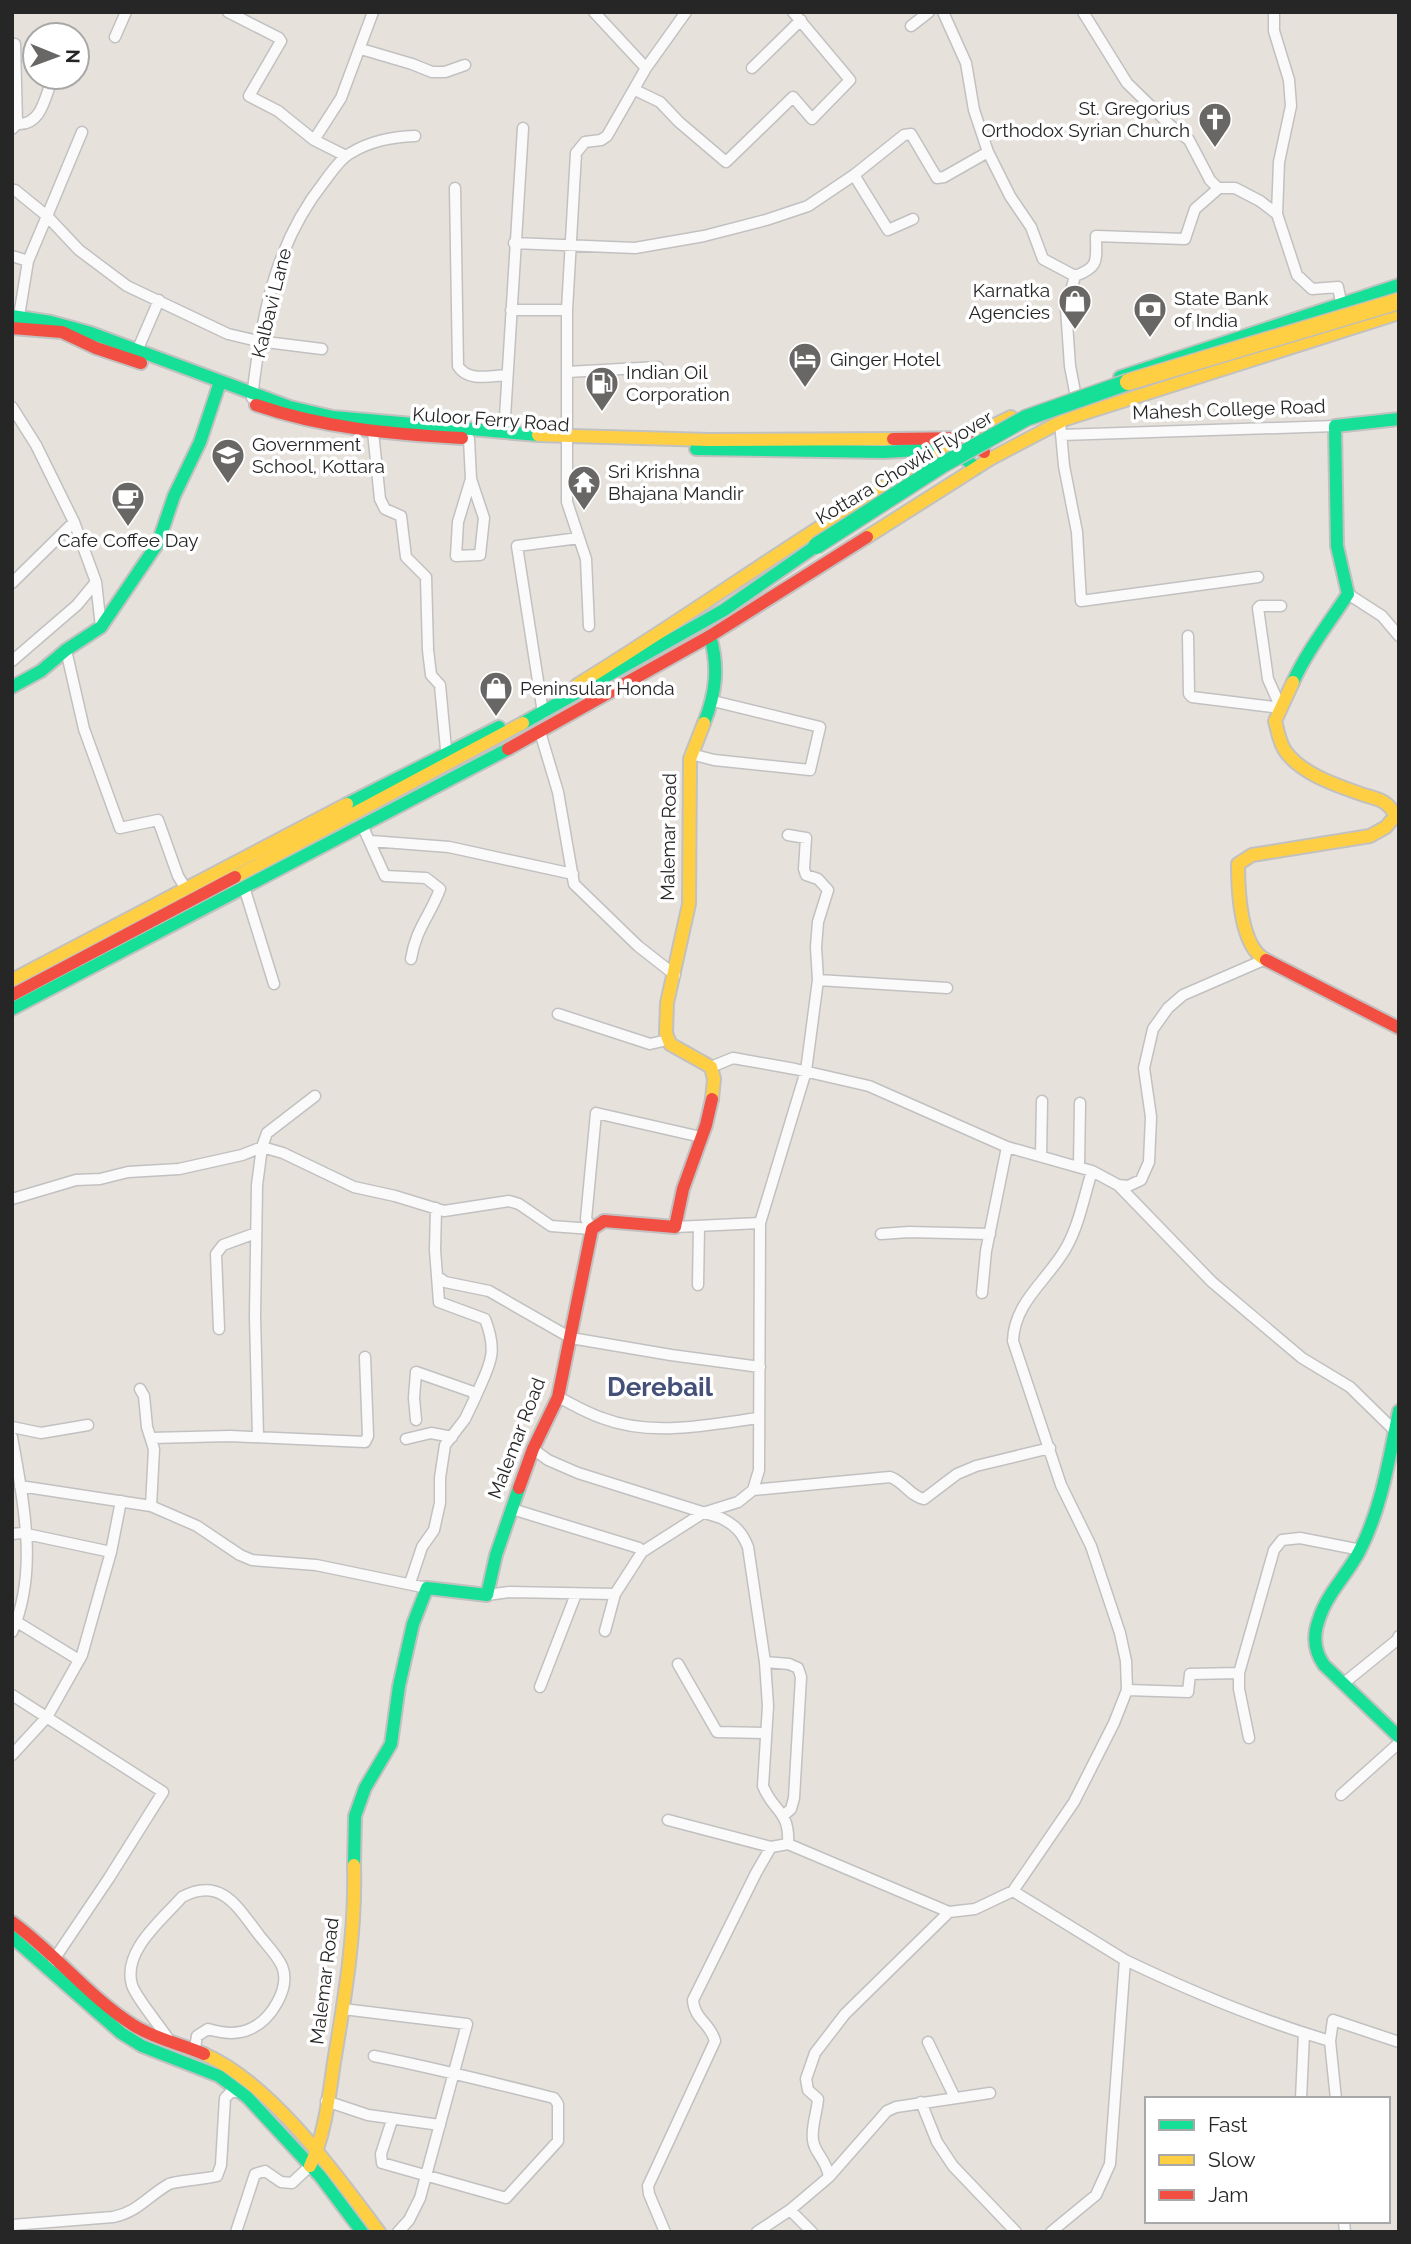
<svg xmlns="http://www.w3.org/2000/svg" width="1411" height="2244" font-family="Raleway,sans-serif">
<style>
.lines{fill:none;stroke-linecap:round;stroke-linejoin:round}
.street-casing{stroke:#c2c1c1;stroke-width:13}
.fast-casing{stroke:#c2c1c1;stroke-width:16}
.slow-casing{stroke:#c2c1c1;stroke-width:16}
.jam-casing{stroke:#c2c1c1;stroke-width:16}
.street{stroke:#fbfafa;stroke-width:10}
.fast{stroke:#16e098;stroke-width:12}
.slow{stroke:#ffcf43;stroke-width:12}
.jam{stroke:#f24e42;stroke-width:12}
.fast-bridge-casing{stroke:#bebdbb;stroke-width:19;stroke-linecap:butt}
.slow-bridge-casing{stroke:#bebdbb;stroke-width:19;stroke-linecap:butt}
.fast-bridge{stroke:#16e098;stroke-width:16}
.slow-bridge{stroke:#ffcf43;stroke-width:16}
.labels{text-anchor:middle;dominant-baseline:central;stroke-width:7;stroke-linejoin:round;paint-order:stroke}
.poi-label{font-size:19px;fill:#262626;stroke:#fff;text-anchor:start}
.street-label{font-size:19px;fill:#262626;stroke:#fff}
.district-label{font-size:26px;font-weight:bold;fill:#455079;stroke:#fff}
</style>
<rect width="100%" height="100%" fill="#e6e1db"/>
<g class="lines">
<defs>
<path id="street" d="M228 12 279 38 281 41 249 96 278 111 314 140
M594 12 646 68
M943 12 966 63 974 110 988 152 1010 196 1031 227 1043 259 1075 276C1100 267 1096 260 1096 236L1185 239 1195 209 1219 188
M1083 12 1127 83 1171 126 1189 140 1210 180 1218 188H1235L1260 201 1277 214 1297 275 1312 289 1338 287 1341 302
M1274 12V31L1289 80 1291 106 1279 162 1277 214
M911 26 929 12
M115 37 126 12
M12 44H15L17 124
M361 49 412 64 432 72H445L465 65
M752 68 801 20
M635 90 660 102 679 122 726 162 793 97 812 119 850 80 793 12
M12 129 17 124C42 126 45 96 53 77
M82 132 47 216 79 250 127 286 228 334 258 341 322 349
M346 156 314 140 341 98 373 12
M854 175 888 230 913 219
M455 188 458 366C467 382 491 376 507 375
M12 190H15L47 216 28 261 19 316
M514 243 635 248 704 236 766 220 808 206 854 175 904 135 911 134 937 178 944 177 988 152
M12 256 28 261
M1075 276 1066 308 1070 366 1075 392
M511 310H567
M137 351 159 300
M567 372 658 367
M252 398C261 319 274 245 324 182 331 173 339 160 349 154 370 141 391 137 415 136
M12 407 36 445 74 522 96 582 101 627
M1060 422 1064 466 1077 532 1081 601 1258 577
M373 432 380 499 385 509 401 516 406 557 426 577 428 650 431 675 440 685 447 760
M504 433 523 128
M1061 435 1335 426
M469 439 471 479 484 518 480 555 456 556 458 522 471 479
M579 538 586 559 589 626
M12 583 74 522
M1348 594 1382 616 1399 636
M1188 636 1189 694 1192 697 1281 708
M66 650 84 729 120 828 158 820 178 876 186 889
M12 661 77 605 96 582
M1281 708 1268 679 1258 608 1260 606H1281
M543 713 517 546 579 538 567 502V310L576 153 585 142 601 140 607 136 646 68 686 12
M540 732 558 792 574 884 638 946 675 975
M691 754 714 760 810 770 820 727 713 701
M362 825 385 876 426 878 440 889C430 916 416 928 411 959
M371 841 449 847 573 874
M244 887 274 984
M818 980 947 988
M558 1014 650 1044 667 1040
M711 1067 733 1058 795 1069 869 1086 1007 1147 1092 1171 1118 1185 1128 1186 1141 1180 1149 1162 1151 1117 1144 1068 1153 1029 1168 1008 1183 995 1266 959
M1041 1156 1042 1101
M1079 1167 1080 1103
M1118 1185 1212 1282 1302 1358 1350 1387 1397 1433
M12 1199 76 1180 100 1179 128 1172 179 1169 242 1155 262 1147 283 1153 354 1187 395 1196 444 1211 509 1201 519 1204 551 1226 592 1229
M436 1208 435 1250 439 1302 485 1319C499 1355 489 1365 475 1398
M760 1223 806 1071 818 980 816 947 818 922 828 890 818 879 806 875 804 869 806 838 788 835
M592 1229 586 1219 596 1113 701 1137
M881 1234 909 1232 990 1234
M441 1279 445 1282 489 1291 571 1338 671 1355 760 1367
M698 1285 699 1226
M982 1293 986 1251 1007 1147
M219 1329 216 1254 223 1245 256 1233
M140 1389 144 1396 147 1427 154 1449 151 1506
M558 1397C572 1404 587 1413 602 1418 651 1437 708 1425 758 1418
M12 1427 41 1433 88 1425
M12 1437C23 1500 39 1571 12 1632
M258 1437 255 1316 257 1185 262 1147 267 1133 315 1096
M151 1438 230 1436 365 1442 368 1436 365 1357
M406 1439 431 1433 452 1437
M533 1449 548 1460 578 1473 721 1518C735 1525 742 1532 748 1547L765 1662 768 1706 763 1786C773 1812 790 1810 788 1844L949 1912 975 1909 1013 1891 1074 1802 1114 1723 1127 1690 1126 1661 1120 1633 1091 1546 1061 1485 1013 1341C1014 1302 1048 1280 1066 1248 1079 1225 1084 1197 1092 1171
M20 1486 151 1506 197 1526 240 1555 252 1560 316 1565 427 1588
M753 1490 890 1477C903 1481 911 1497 924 1499L957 1474 976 1466 1050 1448
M512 1509 639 1548
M12 1534 22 1533 111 1552 82 1655 47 1717 12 1755
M111 1552 121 1501
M410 1583 422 1547 434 1530 440 1503V1478L445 1445 465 1419 475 1398 473 1392 416 1372 414 1398 416 1420
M487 1595 509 1592 615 1594
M17 1622 79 1660
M605 1631 615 1594 642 1552 703 1513 738 1502 753 1490 759 1470 760 1223 675 1227
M765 1662 789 1664 798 1668 801 1677 794 1798 791 1809 784 1815
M678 1664 717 1732 766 1733
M1344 1683 1397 1640 1399 1636
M540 1687 576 1594
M1127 1690 1188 1692 1190 1674 1239 1673
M12 1695 163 1792 109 1878 53 1961
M1249 1738 1239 1689V1673L1274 1550 1282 1540 1300 1538 1361 1550
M1341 1795 1399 1743
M668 1820 771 1847
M1013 1891 1125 1960 1110 2164 1096 2195 1051 2232
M1125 1960C1192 1992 1259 2020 1330 2041L1333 2020 1399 2042
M343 2009 467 2024 420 2198 409 2220 398 2232
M169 2040C161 2027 136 1998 132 1985 122 1951 162 1920 182 1897 222 1876 238 1908 259 1935 266 1944 277 1955 282 1966 291 1988 271 2020 250 2029 237 2035 221 2033 208 2029L197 2036 195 2048
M1330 2041 1336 2099
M928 2042 955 2098
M374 2056C435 2068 494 2083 554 2098L558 2104V2141L506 2198 382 2163 381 2154 392 2120
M1301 2099 1304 2033
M326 2101 368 2115 440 2125
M921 2102 937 2142 953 2166 1016 2232
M829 2177 887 2111 896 2107 990 2093
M790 2210 812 2232
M1344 2221 1345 2232
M12 2225 113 2217C138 2212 148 2196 169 2184 175 2181 206 2179 217 2176L221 2165 225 2098 231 2092H240
M236 2232 255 2174 265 2171 281 2182 292 2183 310 2166
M665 2232 649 2194 648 2186 715 2041C711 2024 694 2019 693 2000L756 1873 771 1847 788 1844
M757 2232 790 2210 829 2177C826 2158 814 2153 813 2140 811 2127 817 2113 818 2099L808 2090 806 2079 815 2053 845 2014 949 1912"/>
<path id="fast" d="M12 316 51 322 91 333 290 407 333 417 538 435
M1120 377 1399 285
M696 449 884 452 953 448 976 468
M1293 682C1307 651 1329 623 1348 594L1337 546 1335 426 1399 419
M12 687 41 671 66 650 101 627 158 543 174 496 200 442 220 382
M523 723 724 610 816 546
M704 723C716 693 719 667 710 636
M347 804 499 727
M12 1009 508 749
M1399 1411C1389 1458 1382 1507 1360 1550 1348 1574 1327 1593 1319 1619 1313 1635 1314 1651 1324 1665L1399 1737
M354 1865 355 1816 365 1788 391 1744 399 1686 413 1624 427 1588 487 1595 496 1555 519 1488
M12 1937 121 2033 142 2046 219 2076 247 2097 320 2176 362 2232"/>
<path id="slow" d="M538 435 709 440 893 439
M867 537 990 459 1066 419 1399 313
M577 685C721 597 859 491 1011 417
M704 723 690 759 689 904 667 1003 666 1033 670 1044 711 1067 714 1079 712 1099
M235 877 523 723
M1266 960C1240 947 1238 890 1238 864L1252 855 1370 836 1386 827 1396 815C1384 798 1379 800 1361 794 1336 785 1302 774 1286 752 1279 743 1278 731 1275 721L1293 682
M12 980 347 804
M204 2054C271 2083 336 2174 379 2232
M310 2166C325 2135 329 2096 334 2062 345 1997 356 1931 354 1865"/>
<path id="jam" d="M12 328 62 332 96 348 141 363
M256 405C323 428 391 434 462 438
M893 439 971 438 984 452
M508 749 710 636 867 537
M1266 960 1399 1028
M12 995 235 877
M519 1488 533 1449 558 1397 592 1229 604 1221 675 1227 683 1189 706 1125 712 1099
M12 1922C55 1953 89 1997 133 2025 155 2039 181 2044 204 2054"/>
</defs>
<use href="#street" class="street-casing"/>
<use href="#fast" class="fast-casing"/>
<use href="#slow" class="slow-casing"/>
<use href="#jam" class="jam-casing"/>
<use href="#street" class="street"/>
<use href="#fast" class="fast"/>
<use href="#slow" class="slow"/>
<use href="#jam" class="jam"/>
<defs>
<path id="fast-bridge" d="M816 546 942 465 1026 418 1128 382"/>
<path id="slow-bridge" d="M1128 382 1399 301"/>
</defs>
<use href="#fast-bridge" class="fast-bridge-casing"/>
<use href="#slow-bridge" class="slow-bridge-casing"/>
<use href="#fast-bridge" class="fast-bridge"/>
<use href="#slow-bridge" class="slow-bridge"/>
</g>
<defs>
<symbol id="church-pin" viewBox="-11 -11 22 30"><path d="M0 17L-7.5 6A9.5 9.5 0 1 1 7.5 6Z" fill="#696765" stroke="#fff"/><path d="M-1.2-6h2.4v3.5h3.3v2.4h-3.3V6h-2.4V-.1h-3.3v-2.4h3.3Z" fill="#fff"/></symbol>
<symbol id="shop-pin" viewBox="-11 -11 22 30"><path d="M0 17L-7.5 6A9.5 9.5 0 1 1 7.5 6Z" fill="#696765" stroke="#fff"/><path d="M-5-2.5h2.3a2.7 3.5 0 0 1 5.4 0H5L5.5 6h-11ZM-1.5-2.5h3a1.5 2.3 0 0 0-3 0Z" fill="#fff"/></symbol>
<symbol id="bank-pin" viewBox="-11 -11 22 30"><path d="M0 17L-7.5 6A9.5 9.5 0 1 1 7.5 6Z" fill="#696765" stroke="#fff"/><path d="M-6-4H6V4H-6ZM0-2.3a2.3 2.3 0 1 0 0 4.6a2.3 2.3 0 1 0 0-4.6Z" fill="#fff"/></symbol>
<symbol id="hotel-pin" viewBox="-11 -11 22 30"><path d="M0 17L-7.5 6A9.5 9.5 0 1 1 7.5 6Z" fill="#696765" stroke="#fff"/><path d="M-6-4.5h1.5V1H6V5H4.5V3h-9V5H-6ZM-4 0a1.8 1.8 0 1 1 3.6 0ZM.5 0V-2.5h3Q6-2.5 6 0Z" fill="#fff"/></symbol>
<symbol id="fuel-pin" viewBox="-11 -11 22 30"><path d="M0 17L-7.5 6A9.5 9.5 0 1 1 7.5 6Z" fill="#696765" stroke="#fff"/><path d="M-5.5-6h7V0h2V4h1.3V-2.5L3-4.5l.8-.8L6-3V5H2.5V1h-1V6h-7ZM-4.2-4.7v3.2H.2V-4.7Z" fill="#fff"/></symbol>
<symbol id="school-pin" viewBox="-11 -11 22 30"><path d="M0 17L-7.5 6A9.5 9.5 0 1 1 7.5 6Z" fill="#696765" stroke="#fff"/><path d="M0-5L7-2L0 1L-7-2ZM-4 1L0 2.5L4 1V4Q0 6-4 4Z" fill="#fff"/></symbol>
<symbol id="temple-pin" viewBox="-11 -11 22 30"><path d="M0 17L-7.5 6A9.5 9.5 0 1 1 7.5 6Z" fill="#696765" stroke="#fff"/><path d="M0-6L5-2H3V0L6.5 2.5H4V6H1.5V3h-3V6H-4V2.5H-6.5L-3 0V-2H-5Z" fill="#fff"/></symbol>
<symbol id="cafe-pin" viewBox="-11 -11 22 30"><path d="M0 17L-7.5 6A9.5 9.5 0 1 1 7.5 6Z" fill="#696765" stroke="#fff"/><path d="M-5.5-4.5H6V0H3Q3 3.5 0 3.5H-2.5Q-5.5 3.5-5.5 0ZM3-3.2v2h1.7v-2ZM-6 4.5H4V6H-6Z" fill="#fff"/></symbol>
</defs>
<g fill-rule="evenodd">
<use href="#church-pin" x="1196" y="100" width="38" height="52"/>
<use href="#shop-pin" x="1056" y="282" width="38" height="52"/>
<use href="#bank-pin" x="1131" y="290" width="38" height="52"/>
<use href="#hotel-pin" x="786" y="340" width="38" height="52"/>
<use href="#fuel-pin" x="583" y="364" width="38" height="52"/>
<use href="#school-pin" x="209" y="436" width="38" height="52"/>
<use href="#temple-pin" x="565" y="463" width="38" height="52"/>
<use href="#cafe-pin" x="109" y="479" width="38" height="52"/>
<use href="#shop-pin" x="477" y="669" width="38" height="52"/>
</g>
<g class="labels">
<g class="poi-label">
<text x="1190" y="108" text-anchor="end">St. Gregorius<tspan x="1190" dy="22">Orthodox Syrian Church</tspan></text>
<text x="1050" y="290" text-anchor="end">Karnatka<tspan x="1050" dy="22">Agencies</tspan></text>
<text x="1174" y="298">State Bank<tspan x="1174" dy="22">of India</tspan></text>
<text x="830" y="359">Ginger Hotel</text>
<text x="626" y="372">Indian Oil<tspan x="626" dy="22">Corporation</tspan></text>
<text x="252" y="444">Government<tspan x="252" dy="22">School, Kottara</tspan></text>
<text x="608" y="471">Sri Krishna<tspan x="608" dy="22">Bhajana Mandir</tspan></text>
<text x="128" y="540" text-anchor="middle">Cafe Coffee Day</text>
<text x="520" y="688">Peninsular Honda</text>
</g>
<g class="street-label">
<text transform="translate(271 303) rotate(-76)">Kalbavi Lane</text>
<text transform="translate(1229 409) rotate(-2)">Mahesh College Road</text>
<text transform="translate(491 419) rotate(4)">Kuloor Ferry Road</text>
<text transform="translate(904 467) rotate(-31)">Kottara Chowki Flyover</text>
<text transform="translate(668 837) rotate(-89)">Malemar Road</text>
<text transform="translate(516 1438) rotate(-69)">Malemar Road</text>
<text transform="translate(324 1981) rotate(-83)">Malemar Road</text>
</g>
<g class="district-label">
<text x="660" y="1387">Derebail</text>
</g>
</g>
<rect width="1411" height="2244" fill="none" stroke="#262626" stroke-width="28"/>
<rect x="1145" y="2097" width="245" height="126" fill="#ffffff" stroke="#a8a8a8" stroke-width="2"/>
<rect x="1159" y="2120" width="35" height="10" fill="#16e098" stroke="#a8a8a8" stroke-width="2"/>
<text x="1208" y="2132" font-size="21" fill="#262626">Fast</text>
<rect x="1159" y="2155" width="35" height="10" fill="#ffcf43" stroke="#a8a8a8" stroke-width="2"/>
<text x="1208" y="2167" font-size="21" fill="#262626">Slow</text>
<rect x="1159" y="2190" width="35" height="10" fill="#f24e42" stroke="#a8a8a8" stroke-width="2"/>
<text x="1208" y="2202" font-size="21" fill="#262626">Jam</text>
<g transform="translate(56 56) rotate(91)"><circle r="33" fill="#ffffff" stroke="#a8a8a8" stroke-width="2"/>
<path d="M0-5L12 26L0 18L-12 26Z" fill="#696765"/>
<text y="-10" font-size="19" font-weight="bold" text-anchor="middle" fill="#262626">N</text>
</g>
</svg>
